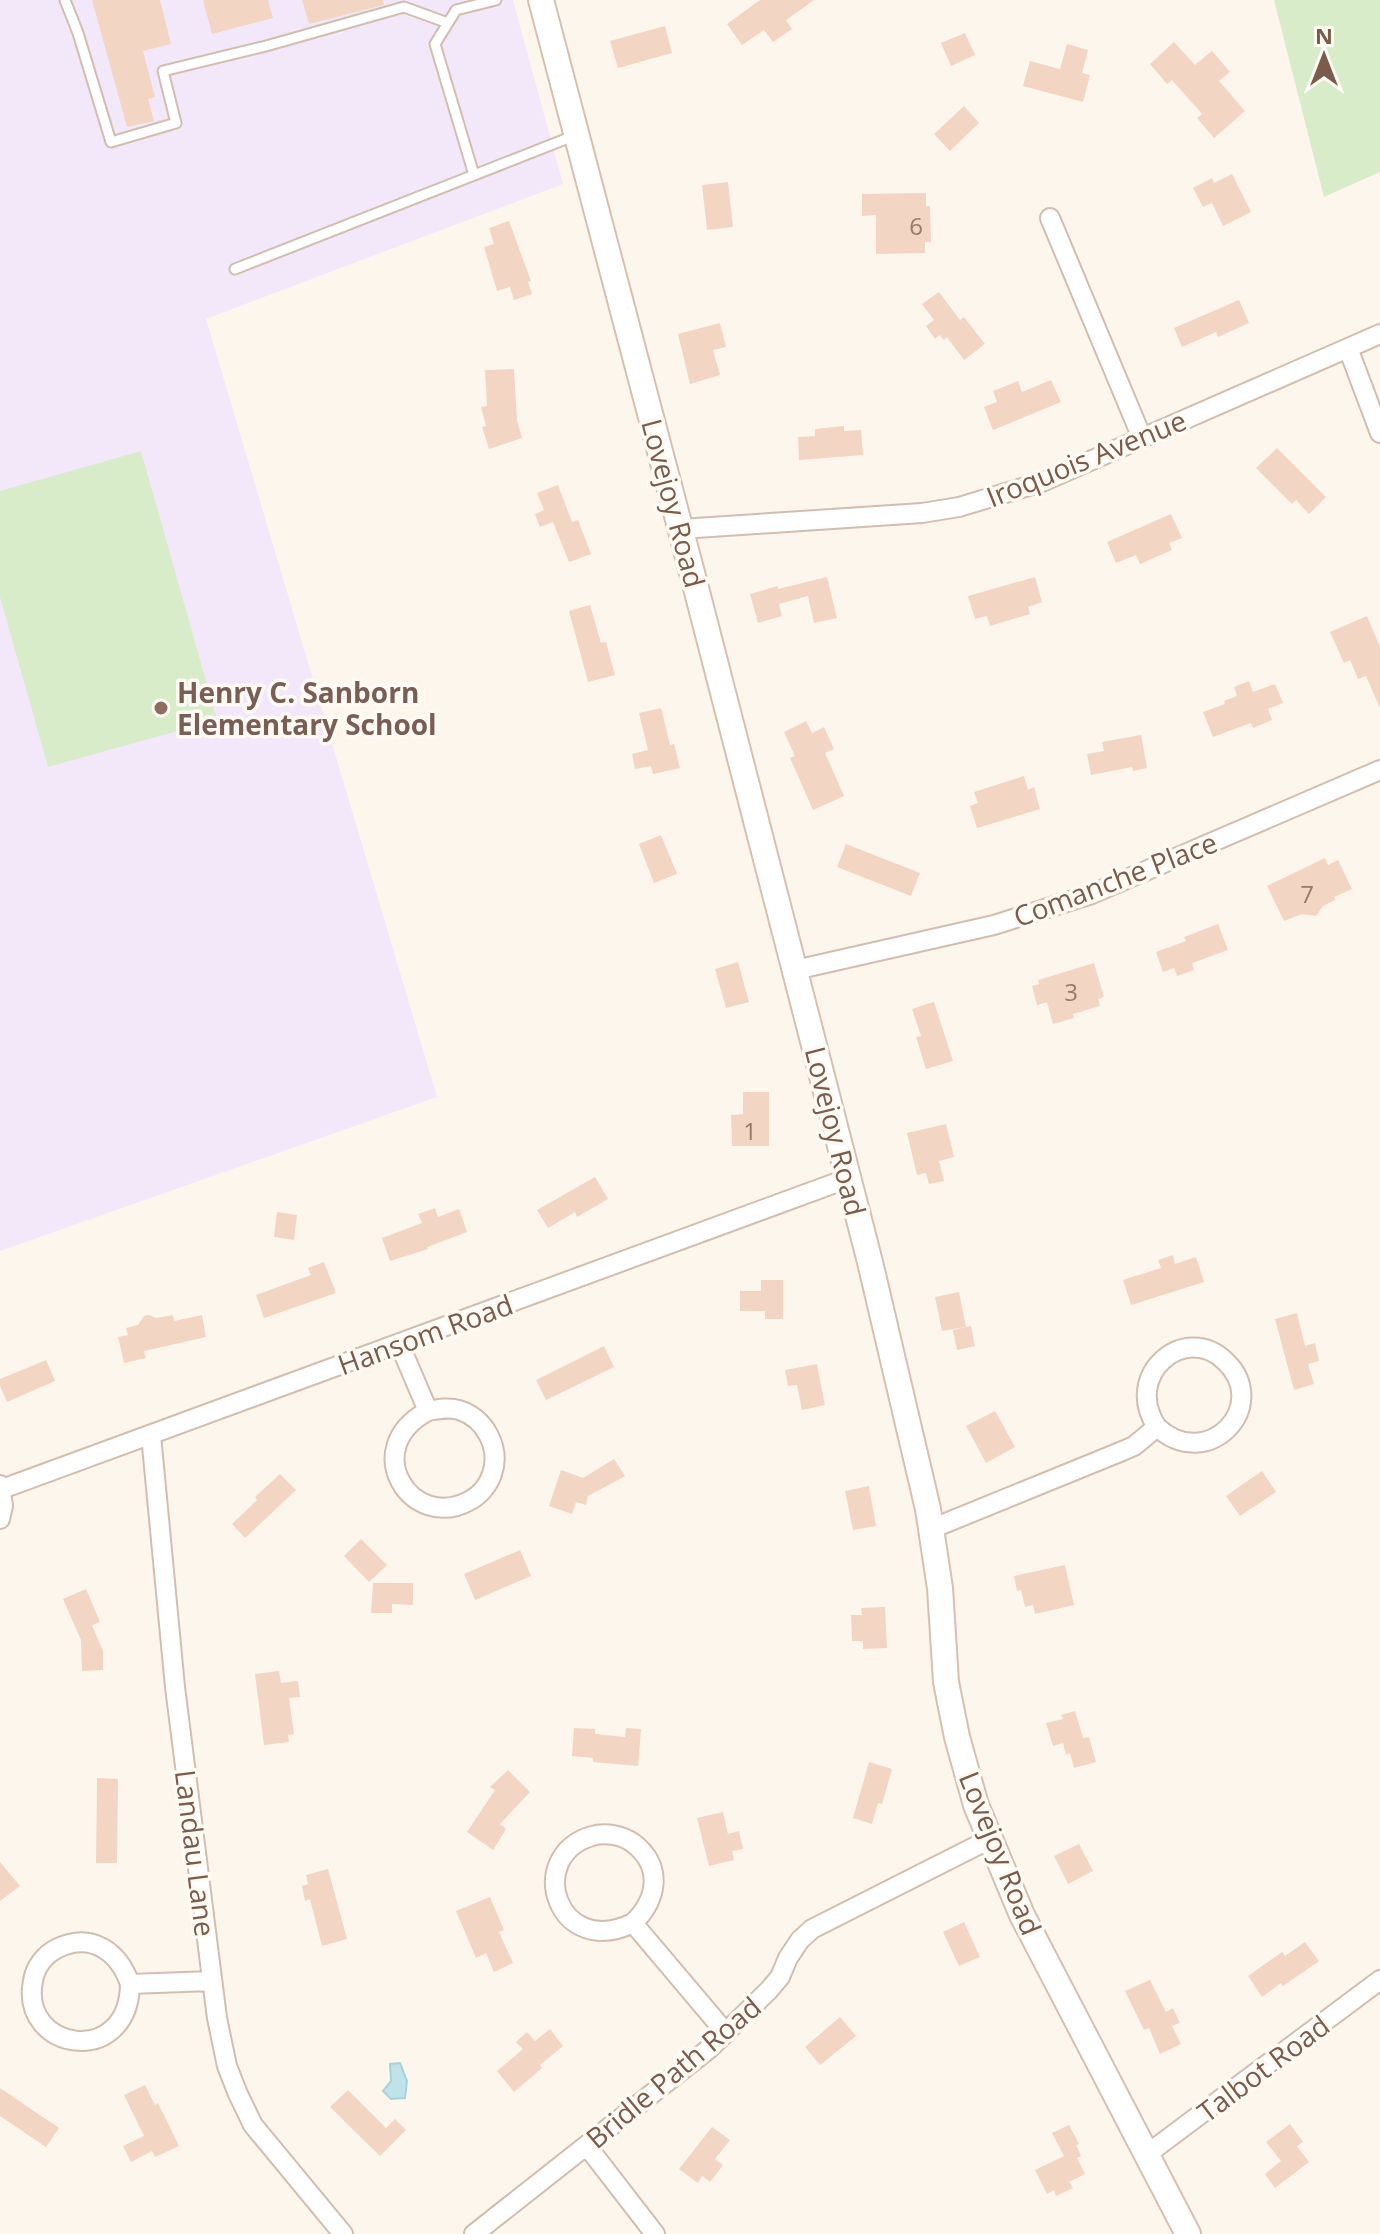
<svg xmlns="http://www.w3.org/2000/svg" width="1380" height="2234" font-family="'Open Sans',sans-serif">
<style>
.education{fill:#f3e8fa}
.green{fill:#d8ecc9}
.water{fill:#bfe3e8;stroke:#a5d3da;stroke-width:2}
.building{fill:#f3d5c3}
.lines{fill:none;stroke-linecap:round;stroke-linejoin:round}
.service-casing{stroke:#d1beb0;stroke-width:13}
.minor-casing{stroke:#d1beb0;stroke-width:22}
.secondary-casing{stroke:#d6c0b0;stroke-width:28}
.service{stroke:#fff;stroke-width:9}
.minor{stroke:#fff;stroke-width:18}
.secondary{stroke:#fff;stroke-width:24}
.education-dot{fill:#8d6e63;stroke:#fffaf3;stroke-width:3}
.labels{text-anchor:middle;dominant-baseline:central;stroke-width:7;stroke-linejoin:round;paint-order:stroke}
.number-label{font-size:24px;fill:#987a6a}
.street-label{font-size:28px;fill:#7a5c4d;stroke:#fffaf3}
.education-label{font-size:28px;font-weight:bold;fill:#785e54;stroke:#fffaf3;text-anchor:start}
</style>
<rect width="100%" height="100%" fill="#fdf6ec"/>
<path class="education" d="M0 0H513L563 184 206 319 437 1097 0 1251Z"/>
<path class="green" d="M1274 0H1380V172L1324 197Z
M141 451 217 720 48 767 0 597V491Z"/>
<path class="water" d="M400 2063 407 2081 405 2098 391 2099 383 2091 391 2081 390 2064Z"/>
<path class="building" d="M92 0H160L171 44 143 51 155 97 148 99 154 121 127 127Z
M203 0H268L273 18 212 34Z
M302 0H383L384 5 309 24Z
M760 0H814L786 20 792 29 773 42 764 30 742 45 727 24Z
M665 26 672 53 618 68 610 41Z
M965 33 975 55 951 66 941 43Z
M1174 42 1195 65 1212 51 1230 72 1219 81 1245 111 1214 138 1197 118 1202 114 1172 80 1167 84 1150 64Z
M1067 44 1088 50 1082 73 1090 75 1083 102 1023 86 1030 61 1060 69Z
M964 106 979 123 950 151 934 134Z
M1232 174 1251 212 1223 226 1212 203 1203 207 1193 188 1212 178 1214 183Z
M728 182 733 227 707 230 702 185Z
M926 193V206H930L931 242H925V253L876 254V215L862 216V194Z
M509 221 531 281 528 282 532 294 514 300 510 287 497 291 484 247 494 244 489 228Z
M939 292 960 320 964 317 985 344 964 360 947 337 944 340 940 335 935 339 926 326 934 320 922 304Z
M1239 300 1249 323 1218 337 1216 332 1182 347 1174 328Z
M720 323 726 347 713 350 720 375 690 384 678 334Z
M514 369 517 420 522 438 489 449 482 427 486 426 481 407 487 406 485 370Z
M1051 380 1061 402 993 430 984 407 997 402 993 391 1018 381 1022 392Z
M844 426V431L861 430 863 455 799 460 798 437 815 436V429Z
M1277 448 1326 497 1309 514 1296 500 1292 504 1256 468Z
M558 485 572 522 578 520 591 554 569 562 553 522 540 527 535 514 544 510 537 493Z
M1171 514 1182 538 1169 543 1172 550 1140 564 1136 555 1116 563 1107 542Z
M827 577 837 618 814 623 808 596 779 604 782 616 758 623 750 594 778 586V589Z
M1035 577 1042 602 1028 607 1030 614 990 626 987 616 975 619 968 596Z
M590 605 601 643 606 642 615 675 588 682 569 611Z
M1367 616 1380 647V708L1366 676 1358 679 1350 660 1344 663 1330 632Z
M1249 681 1253 692 1275 684 1283 703 1268 709 1272 720 1253 728 1251 723 1213 737 1203 712 1225 704 1224 701 1237 696 1234 687Z
M661 708 670 745 674 744 680 768 653 774 651 766 635 769 632 754 648 750 639 713Z
M806 721 812 733 824 727 834 749 825 753 844 796 813 810 790 758 795 756 784 732Z
M1141 735 1147 768 1133 771 1132 767 1091 775 1087 754 1104 751 1102 742Z
M1024 776 1028 790 1034 787 1040 809 977 828 970 806 978 803 974 792Z
M661 835 677 874 654 883 639 844Z
M846 844 920 873 911 896 837 867Z
M1325 858 1328 865 1338 860 1352 889 1334 897 1335 900 1323 906 1316 916 1302 914 1284 921 1267 886Z
M1218 924 1228 950 1192 963 1194 970 1177 976 1174 968 1163 972 1156 952 1186 941 1184 937Z
M738 962 749 1002 726 1008 715 969Z
M1094 963 1104 997 1098 999 1100 1006 1073 1014 1074 1018 1053 1024 1047 1002 1037 1005 1032 986 1039 984 1038 980Z
M934 1002 953 1061 926 1069 916 1037 921 1036 912 1009Z
M743 1092H769V1146H732L731 1115 743 1114Z
M946 1124 954 1157 939 1161 944 1181 929 1184 926 1173 917 1175 907 1133Z
M595 1177 608 1199 577 1217 575 1212 548 1228 537 1210Z
M435 1208 438 1217 459 1209 467 1232 427 1247 428 1249 390 1261 382 1238 422 1223 418 1214Z
M277 1212 297 1215 294 1240 274 1237Z
M1173 1255 1175 1264 1196 1257 1204 1282 1131 1305 1123 1280 1161 1268 1158 1260Z
M324 1262 336 1293 264 1318 256 1295 311 1275 308 1268Z
M761 1280H783V1319H765V1311H740V1291H761Z
M959 1292 966 1327 942 1331 935 1297Z
M1297 1313 1305 1346 1315 1343 1319 1361 1308 1364 1314 1384 1294 1390 1275 1319Z
M149 1315 156 1318 173 1315 174 1321 202 1315 206 1337 144 1351 146 1358 124 1363 118 1337 128 1335 126 1328 138 1325 144 1316Z
M971 1326 975 1346 957 1350 953 1330Z
M604 1346 614 1367 546 1400 536 1380Z
M46 1360 55 1381 7 1402 0 1386V1379Z
M817 1364 825 1405 802 1410 797 1385 788 1386 785 1370Z
M995 1411 1015 1447 986 1463 966 1426Z
M614 1459 625 1476 588 1496 586 1505 576 1502 572 1514 549 1506 561 1470 583 1478Z
M1262 1471 1276 1492 1240 1516 1226 1496Z
M280 1474 296 1490 245 1538 232 1524 257 1500 255 1497Z
M869 1486 876 1526 853 1530 845 1491Z
M361 1539 387 1565 369 1582 344 1556Z
M520 1550 531 1576 475 1600 464 1574Z
M1065 1565 1074 1605 1035 1614 1033 1605 1025 1607 1021 1590 1017 1591 1014 1576Z
M373 1583H413V1605L392 1604V1613H371Z
M86 1589 100 1622 92 1625 103 1651V1670L82 1671 81 1640 63 1599Z
M885 1607 887 1648 863 1649V1641H852L851 1615H862L861 1608Z
M279 1671 281 1683 298 1681 300 1697 289 1698 294 1734 288 1735 289 1742 264 1745 255 1674Z
M1075 1711 1083 1738 1089 1737 1096 1762 1074 1768 1070 1753 1066 1755 1063 1743 1053 1746 1046 1723 1063 1719 1061 1715Z
M574 1728 595 1729V1734L625 1737 626 1728 641 1729 638 1766 593 1762V1758L572 1756Z
M869 1762 892 1769 882 1804 878 1803 872 1824 853 1818Z
M508 1770 530 1792 500 1824 506 1829 493 1850 467 1832 495 1790 490 1787Z
M97 1778 118 1779 117 1863H96Z
M723 1812 728 1834 739 1831 743 1849 732 1851 734 1860 709 1866 697 1818Z
M1079 1844 1093 1871 1068 1884 1054 1856Z
M0 1862 20 1886 0 1901Z
M328 1869 347 1939 322 1946 310 1899 305 1901 302 1886 308 1884 306 1875Z
M490 1897 504 1930 499 1932 513 1963 494 1972 486 1953 476 1958 456 1911Z
M964 1922 980 1957 959 1966 943 1932Z
M1305 1942 1319 1961 1283 1986 1281 1983 1262 1997 1248 1976 1282 1952 1285 1956Z
M1150 1980 1166 2012 1173 2008 1180 2023 1172 2026 1181 2044 1160 2054 1149 2028 1144 2030 1125 1991Z
M840 2017 856 2036 820 2065 805 2047Z
M550 2029 563 2046 540 2065 542 2068 514 2092 497 2071 523 2049 516 2042 527 2032 535 2041Z
M145 2085 155 2105 158 2103 179 2146 155 2157 152 2151 131 2162 123 2146 144 2136 124 2095Z
M0 2088 59 2128 46 2147 0 2116Z
M348 2090 386 2128 395 2119 406 2130 380 2156 330 2107Z
M1290 2124 1303 2142 1297 2146 1309 2162 1275 2188 1265 2174 1281 2161 1266 2142Z
M1069 2125 1079 2144 1076 2145 1081 2156 1077 2158 1085 2174 1069 2182 1073 2188 1056 2196 1054 2190 1047 2194 1035 2170 1064 2156 1052 2133Z
M712 2127 730 2140 715 2159 723 2165 710 2182 702 2176 698 2183 679 2169Z"/>
<g class="lines">
<defs>
<path id="service" d="M65 0 78 33 111 142 176 123 163 71 266 46 404 7 448 23
M474 175 435 44 456 10 496 0
M235 269 576 135"/>
<path id="minor" d="M1050 218 1142 438
M1348 348 1380 433
M681 529 922 513 959 507 1042 482 1380 334
M795 970 994 925 1092 894 1380 770
M399 1343 428 1411C358 1448 411 1532 469 1501 479 1496 488 1486 492 1474 501 1448 485 1418 459 1410 449 1407 439 1409 428 1411
M151 1435 175 1687 217 2018 227 2066 238 2094 253 2125 343 2234
M0 1485 3 1506 0 1519
M2 1489 849 1178
M931 1529 1120 1452 1134 1446 1157 1427C1122 1375 1185 1322 1225 1361 1272 1405 1208 1474 1157 1427
M633 1923C557 1960 524 1856 592 1836 605 1832 622 1835 633 1843 663 1866 658 1899 633 1923L726 2033
M130 1984C129 2069 19 2051 33 1981 35 1967 45 1954 58 1948 92 1932 119 1952 130 1984L212 1981
M587 2146 655 2234
M1146 2155 1380 1980
M474 2234 710 2048 769 1990 780 1977 788 1958 800 1940 812 1929 990 1839"/>
<path id="secondary" d="M541 0 695 584 870 1262 928 1509 940 1588 946 1682 957 1737 976 1805 1022 1915 1188 2234"/>
</defs>
<use href="#service" class="service-casing"/>
<use href="#minor" class="minor-casing"/>
<use href="#secondary" class="secondary-casing"/>
<use href="#service" class="service"/>
<use href="#minor" class="minor"/>
<use href="#secondary" class="secondary"/>
</g>
<circle class="education-dot" cx="161" cy="708" r="8"/>
<g class="labels">
<g class="number-label">
<text x="916" y="225">6</text>
<text x="1307" y="893">7</text>
<text x="1071" y="991">3</text>
<text x="750" y="1130">1</text>
</g>
<g class="street-label">
<text transform="translate(1086 458) rotate(-22)">Iroquois Avenue</text>
<text transform="translate(674 503) rotate(75)">Lovejoy Road</text>
<text transform="translate(1115 879) rotate(-21)">Comanche Place</text>
<text transform="translate(836 1131) rotate(76)">Lovejoy Road</text>
<text transform="translate(425 1334) rotate(-20)">Hansom Road</text>
<text transform="translate(196 1853) rotate(83)">Landau Lane</text>
<text transform="translate(1001 1853) rotate(68)">Lovejoy Road</text>
<text transform="translate(1263 2068) rotate(-37)">Talbot Road</text>
<text transform="translate(673 2072) rotate(-40)">Bridle Path Road</text>
</g>
<g class="education-label">
<text x="177" y="692">Henry C. Sanborn<tspan x="177" dy="32">Elementary School</tspan></text>
</g>
</g>
<g transform="translate(1324 56)" stroke="#fffaf3" stroke-width="6" paint-order="stroke">
<path d="M0-6L14 30L0 20L-14 30Z" fill="#7a5c4d"/>
<text y="-12" font-size="22" font-weight="bold" text-anchor="middle" fill="#7a5c4d">N</text>
</g>
</svg>
